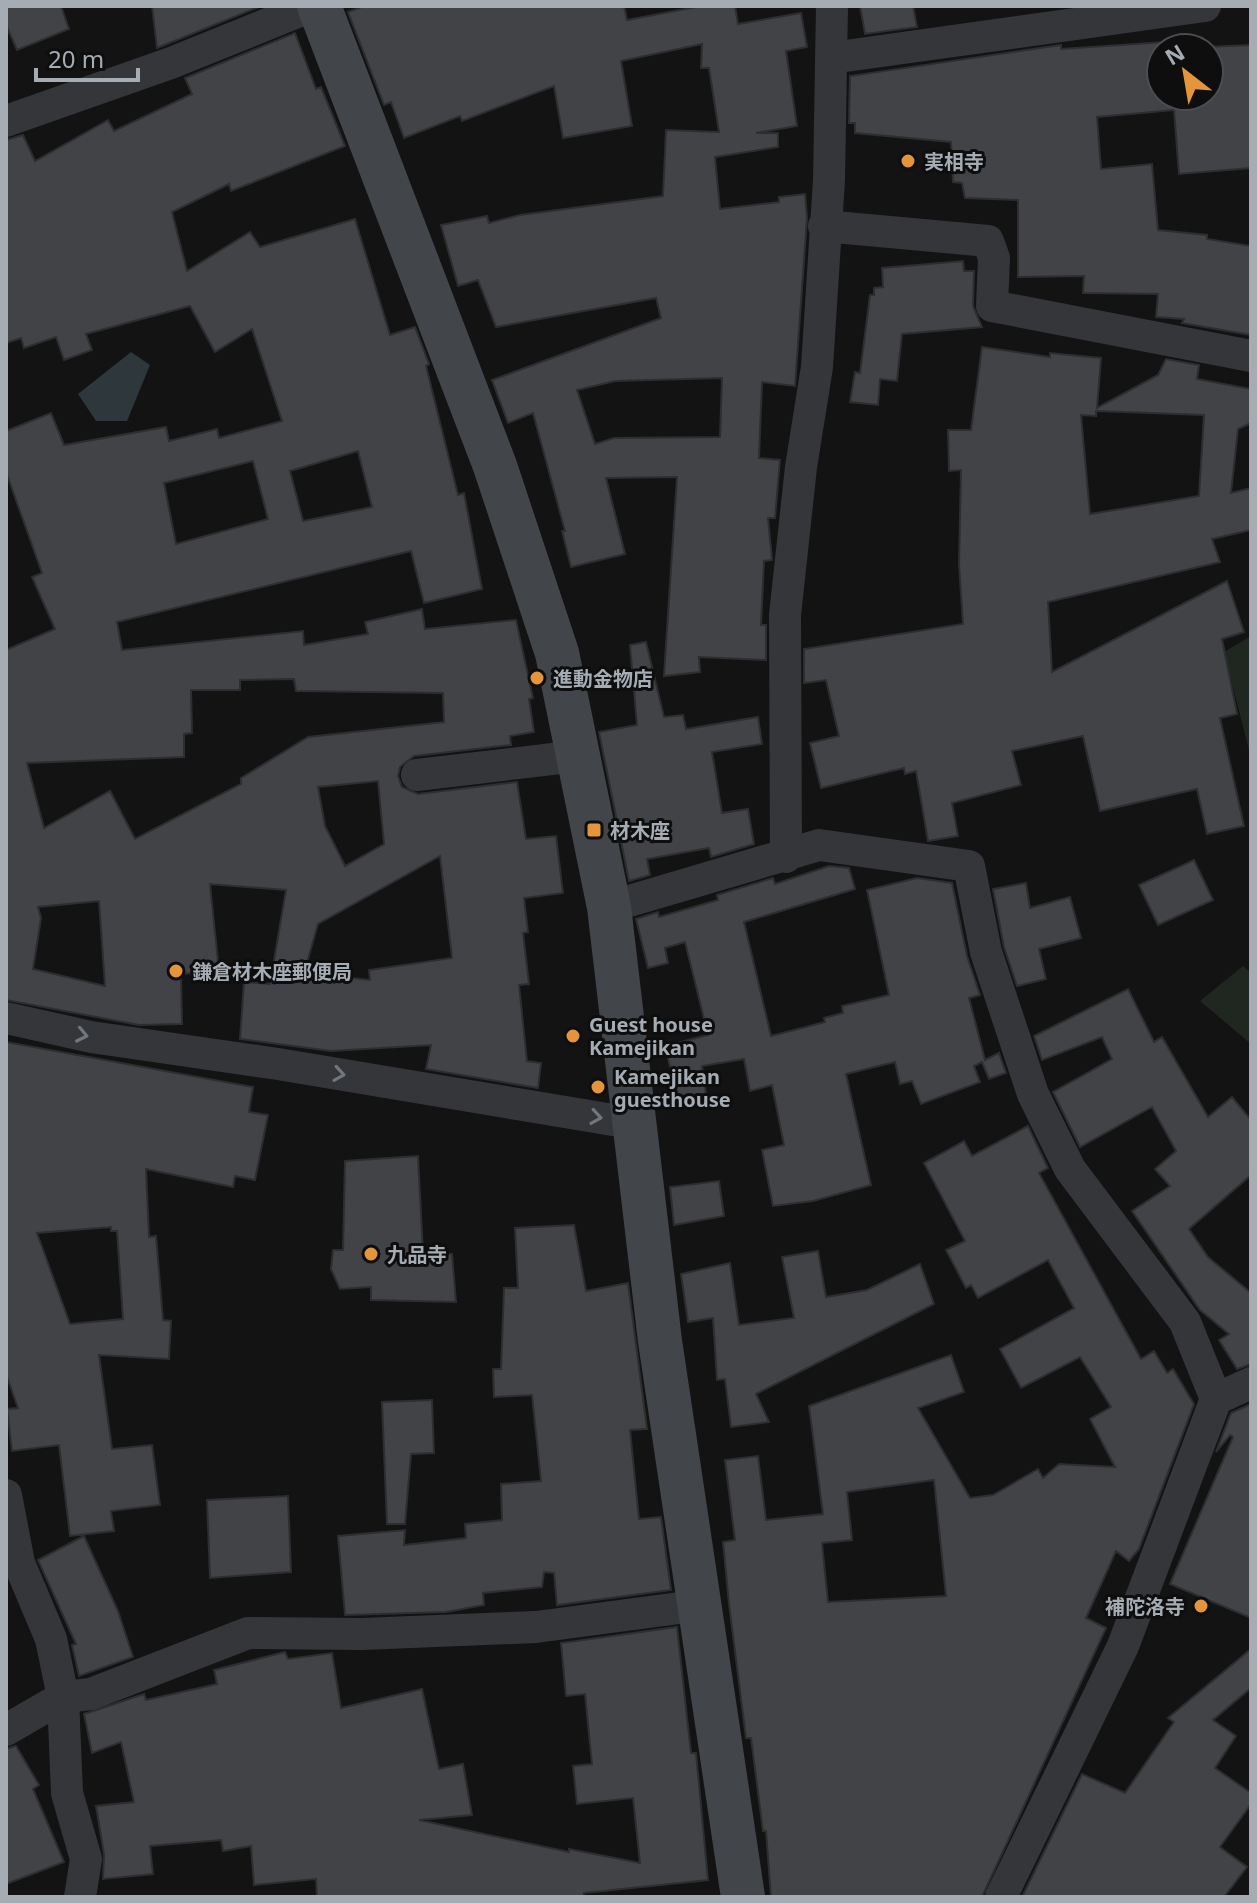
<svg xmlns="http://www.w3.org/2000/svg" width="1257" height="1903" font-family="'Noto Sans','Noto Sans JP',sans-serif">
<style>
.green{fill:#1f2720}
.water{fill:#2d373c}
.building{fill:#424347;stroke:#2d2e30;stroke-width:2;fill-rule:evenodd}
.lines{fill:none;stroke-linecap:round;stroke-linejoin:round}
.street{stroke:#343639;stroke-width:32}
.secondary{stroke:#424549;stroke-width:44}
.oneway{stroke:#72777d}
.poi-dot{fill:#e4943b;stroke:#0e0e0f;stroke-width:3}
.labels{text-anchor:middle;dominant-baseline:central;stroke-width:6;stroke-linejoin:round;paint-order:stroke}
.poi-label{font-size:20px;font-weight:bold;fill:#a5acb4;stroke:#0e0e0f;text-anchor:start}
</style>
<rect width="100%" height="100%" fill="#131314"/>
<path class="green" d="M1251 636V758L1224 652Z
M1243 966 1251 973V1044L1200 1001Z"/>
<path class="water" d="M131 352 150 365 127 421H96L78 394Z"/>
<path class="building" d="M6 6H61L69 29 17 50 6 25Z
M152 6H261L157 48Z
M364 6H624L627 20 701 6H735L738 24 801 13 807 47 786 51 797 126 756 133H778V147L715 157 720 209 779 202V197L805 194 807 218 795 386 762 382 759 458 780 460 775 518H768L772 560 764 561 761 625H766V660L699 657 700 672 664 676 677 477 606 478 625 554 571 567 562 531H565L533 413 508 423 492 380 661 318 656 298 496 327 478 280 458 286 441 225 487 216 489 223 520 215 663 196 666 130 719 132 709 68H701L702 44 621 61 632 126 563 138 554 86 462 121 460 116 404 138 391 102 384 105 348 12ZM722 378 720 437 614 438 595 444 577 390 615 381Z
M860 6H913L917 27 865 34Z
M295 33 316 89 321 87 345 146 231 191 229 184 172 212 187 271 250 232 260 247 355 219 390 335 415 327 429 364 426 366 458 495 464 493 482 589 424 603 411 551 117 622 122 650 303 631 304 645 368 634 365 622 422 609 425 629 516 620 533 698 529 699 534 732 510 736 511 745 414 756 400 767 398 776 402 787 418 794 517 782 526 839 556 836 563 893 524 898 528 932 523 933 529 984 519 985 527 1061 541 1063 538 1088 426 1069 431 1045 331 1051 240 1039 244 982 270 984 286 890 210 884 219 971 181 974 182 1024 139 1025 6 1000V650L55 629 32 577 42 573 6 472V431L51 413 64 445 166 427 169 441 217 429 219 438 282 421 252 329 215 352 190 306 86 334 92 350 64 360 56 337 24 348 21 338 6 343V140L23 135 35 161 108 120 114 131 192 94 185 78ZM358 451 372 507 303 521 290 471ZM253 461 268 519 176 544 164 483ZM294 679 296 691 443 693 444 722 308 737 241 778V784L135 839 110 791 44 828 27 763 184 757V734L192 733 191 690H240V680ZM378 781 384 844 345 866 325 826 318 787ZM440 856 452 958 369 970 370 980 304 973 318 924ZM99 901 105 986 33 969 41 918 38 907Z
M1165 42V46L1205 42V47L1250 45 1251 168 1179 174 1174 110 1097 117 1101 169 1152 164 1158 230 1207 235V239L1251 246V335L1182 323 1184 319 1156 317 1158 294 1083 293 1084 276 1018 277V200L965 198 962 183 953 182 951 142 855 133V123H849L850 76 1061 45V49ZM1161 48H1209V96H1161Z
M963 261 964 271H974L973 306 982 327 902 334 897 381 880 379 878 405 850 402 855 372 860 373 870 295H874V288L883 287 882 268Z
M982 347 1050 357V353L1101 358 1097 408 1158 375 1166 359 1199 365 1197 379 1251 389V423L1238 429 1231 493 1251 488V530L1212 539 1220 562 1048 602 1052 672 1227 581 1244 632 1222 639 1237 714 1220 718 1244 826 1207 834 1197 789 1100 811 1083 736 1012 751 1021 785 952 803 958 836 928 841 916 771 905 774 904 768 821 788 810 743 839 736 826 680 804 683V649L963 624 959 564 961 470 949 471 948 430H971ZM1096 411 1204 415 1199 496 1090 514 1081 415 1096 416Z
M646 642 664 717 683 715 686 729 758 717 762 744 712 752 722 813 748 809 754 844 711 857 709 848 647 859 650 875 629 881 599 732 637 725 630 645Z
M1194 860 1213 900 1158 925 1139 885Z
M829 866 849 868 855 889 744 922 771 1036 825 1022 824 1018 843 1013 842 1006 889 995 867 890 917 878 952 883 967 956 980 995 969 998 985 1060 999 1053 1006 1073 989 1079 982 1062 974 1066 980 1082 921 1104 912 1081 900 1084 895 1062 846 1074 871 1185 813 1201 773 1206 762 1150 784 1145 772 1085 750 1091 744 1059 702 1066 707 1101 680 1108 665 1046 708 1035 685 942 665 948 668 963 648 968 636 919 658 912 659 917 718 900 717 895 773 878 775 884Z
M1026 883 1030 908 1070 897 1081 938 1039 949 1046 979 1017 986 1004 947 993 889Z
M1128 989 1154 1042 1162 1037 1208 1117 1232 1097 1251 1120V1175L1189 1229 1208 1257 1251 1293V1364L1237 1369 1219 1340 1229 1334 1200 1310 1132 1211 1170 1186 1155 1169 1176 1151 1152 1107 1080 1147 1053 1092 1112 1059 1102 1037 1042 1060 1034 1036Z
M6 1042 253 1087 249 1112 268 1115 255 1180 235 1176 233 1187 146 1169 149 1237 156 1236 163 1320 171 1321 169 1359 99 1355 112 1449 152 1445 160 1505 111 1511 114 1531 70 1536 59 1445 12 1451 7 1409 18 1408 6 1374ZM111 1227V1231H117L123 1319 70 1324 37 1233Z
M1028 1126 1048 1168 1039 1173 1141 1359 1154 1351 1167 1373 1173 1369 1194 1404 1139 1549 1129 1561 1116 1551 1086 1618 1106 1628 982 1897H771L766 1831H763L751 1738H746L729 1604 723 1542 735 1540 725 1460 758 1456 766 1520 823 1514 809 1406 951 1355 964 1392 918 1408 970 1498 993 1495 1038 1469 1043 1478 1059 1464 1115 1467 1090 1419 1111 1407 1080 1357 1021 1388 1000 1349 1074 1308 1048 1260 978 1298 971 1285 966 1288 946 1250 965 1241 924 1163 964 1141 972 1156ZM934 1480 946 1596 828 1602 822 1543 852 1540 847 1492Z
M418 1156 423 1253 452 1254 456 1302 371 1300V1287L340 1289 331 1269 333 1250H343L345 1161Z
M719 1181 724 1216 674 1225 670 1187Z
M574 1225 586 1291 628 1283 647 1429 630 1430 639 1519 661 1517 671 1590 557 1605 554 1573 544 1572 542 1587 483 1593 484 1605 446 1612 345 1615 338 1536 405 1530 404 1545 466 1538 465 1524 502 1520 501 1484 541 1481 532 1395 494 1397 493 1369H501L504 1288H518L515 1228Z
M818 1251 826 1297 867 1290 920 1264 934 1304 756 1394 769 1422 731 1427 725 1379 717 1380 713 1318 688 1322 681 1274 730 1263 739 1325 794 1318 782 1257Z
M432 1400 434 1453 411 1454 405 1524H387L382 1402Z
M1251 1404V1618L1170 1584 1233 1437 1230 1435 1216 1452 1231 1413Z
M288 1496 291 1572 210 1578 207 1500Z
M84 1536 118 1611 133 1657 79 1676 72 1645 76 1644 38 1560Z
M677 1627 691 1753H696L708 1880 584 1893 583 1897H317L316 1879 254 1885 251 1846 223 1851 221 1840 150 1846 153 1874 103 1879 104 1854 96 1806 134 1802 121 1742 92 1753 84 1714 144 1694 146 1700 217 1684 214 1670 285 1652 288 1659 332 1653 341 1708 422 1689 439 1769 463 1764 472 1815 419 1820 569 1852V1849L640 1863 633 1798 577 1804 573 1766 592 1764 585 1694 566 1696 561 1643Z
M1251 1649V1688L1213 1720 1236 1736 1215 1768 1251 1793V1804L1220 1847 1247 1867 1224 1897H1022L1082 1774 1125 1793 1174 1722 1168 1718Z
M16 1746 39 1785 33 1789 64 1862 6 1884V1749Z"/>
<g class="lines">
<path class="street" d="M831 58 1205 6
M6 121 171 63 312 6
M824 226 988 241 994 258 992 306 1251 356
M417 775 578 756
M786 857 785 615 801 467 817 367 829 180 832 6
M609 907 819 845 969 866 986 952 1033 1094 1070 1169 1185 1322 1216 1399
M6 1018 91 1037 278 1064 637 1124
M6 1495 19 1563 51 1639 63 1697 67 1793 86 1859 80 1897
M6 1730 63 1697 91 1694 248 1633 362 1634 536 1627 702 1605
M1001 1897 1123 1646 1216 1399 1251 1383"/>
<path class="secondary" d="M319 6 495 466 557 653 609 907 660 1341 743 1897"/>
</g>
<defs><path id="oneway-chevron" d="M-2-3.5L2.5 0L-2 3.5" fill="none" stroke-width="1.6" stroke-linecap="round" stroke-linejoin="round" transform="scale(2)"/></defs>
<g class="oneway">
<use href="#oneway-chevron" transform="translate(82 1035) rotate(12)"/>
<use href="#oneway-chevron" transform="translate(339 1074) rotate(9)"/>
<use href="#oneway-chevron" transform="translate(596 1117) rotate(9)"/>
</g>
<g class="poi-dot">
<circle cx="908" cy="161" r="8"/>
<circle cx="537" cy="678" r="8"/>
<rect x="586" y="822" width="16" height="16" rx="4"/>
<circle cx="176" cy="971" r="8"/>
<circle cx="573" cy="1036" r="8"/>
<circle cx="598" cy="1087" r="8"/>
<circle cx="371" cy="1254" r="8"/>
<circle cx="1201" cy="1606" r="8"/>
</g>
<g class="labels">
<g class="poi-label">
<text x="924" y="161">実相寺</text>
<text x="553" y="678">進動金物店</text>
<text x="610" y="830">材木座</text>
<text x="192" y="971">鎌倉材木座郵便局</text>
<text x="589" y="1024">Guest house<tspan x="589" dy="23">Kamejikan</tspan></text>
<text x="614" y="1076">Kamejikan<tspan x="614" dy="23">guesthouse</tspan></text>
<text x="387" y="1254">九品寺</text>
<text x="1185" y="1606" text-anchor="end">補陀洛寺</text>
</g>
</g>
<rect width="1257" height="1903" fill="none" stroke="#a5acb4" stroke-width="16"/>
<g transform="translate(1185 72) rotate(329)"><circle r="38" fill="#0e0e0f" stroke="#4a4d51" stroke-width="2"/>
<path d="M0-6L14 30L0 20L-14 30Z" fill="#e4943b"/>
<text y="-12" font-size="22" font-weight="bold" text-anchor="middle" fill="#a5acb4">N</text>
</g>
<path d="M36 68v12h102v-12" fill="none" stroke="#a5acb4" stroke-width="4"/>
<text x="48" y="68" font-size="24" fill="#a5acb4" stroke="#0e0e0f" stroke-width="6" paint-order="stroke">20 m</text>
</svg>
